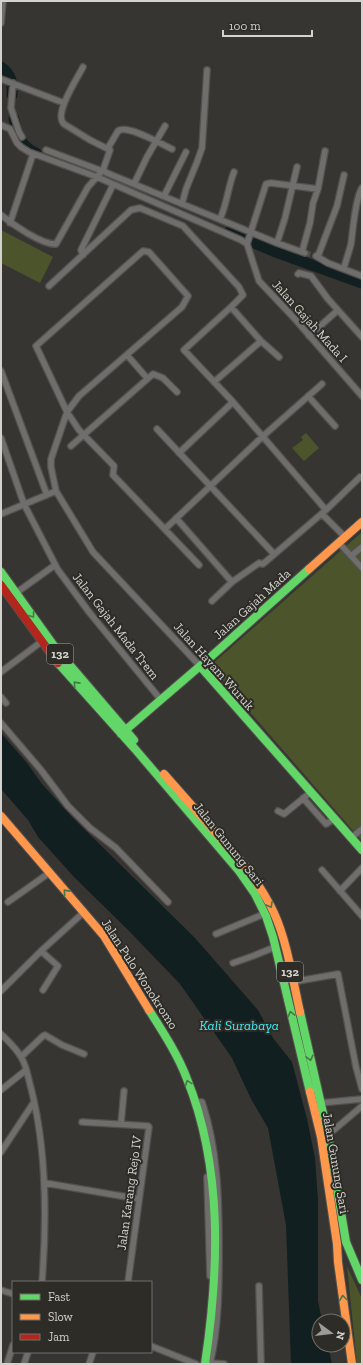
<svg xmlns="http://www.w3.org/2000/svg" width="363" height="1365" font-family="'Zilla Slab',serif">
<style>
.green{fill:#4c542b}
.water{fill:#121f20}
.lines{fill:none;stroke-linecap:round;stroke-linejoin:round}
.river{stroke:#121f20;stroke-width:11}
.street-tunnel{stroke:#4f4d49;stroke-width:5.5;stroke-dasharray:5.5 3;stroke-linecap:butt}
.street-casing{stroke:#52514e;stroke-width:8}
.fast-casing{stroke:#52514e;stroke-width:10}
.slow-casing{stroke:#52514e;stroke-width:10}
.jam-casing{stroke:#52514e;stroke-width:10}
.street{stroke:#6f6e6c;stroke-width:5.5}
.fast{stroke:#63d668;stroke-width:8}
.slow{stroke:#ff974d;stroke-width:8}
.jam{stroke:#b3261e;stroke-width:8}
.oneway{stroke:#467844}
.labels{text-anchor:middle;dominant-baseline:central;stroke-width:4;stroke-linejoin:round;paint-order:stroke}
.shield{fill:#2e2c26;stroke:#a2a09c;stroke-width:1}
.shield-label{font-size:12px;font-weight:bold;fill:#d4d2ce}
.street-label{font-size:13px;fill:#d4d2ce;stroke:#2e2c26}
.water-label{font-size:14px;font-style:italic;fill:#3deaf7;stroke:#2e2c26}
</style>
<rect width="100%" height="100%" fill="#373532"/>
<path class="green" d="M1 230 53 257 40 283 1 263Z
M306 433 319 448 304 461 292 448 303 440 301 437Z
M362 532V841L210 666Z
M347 1266 362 1299V1364H357Z"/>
<path class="water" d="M1 733 27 763 42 784 73 818 195 938 258 1010 273 1038 292 1062 307 1119 315 1158 318 1200V1301L322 1321H319V1345H328L332 1364H291L286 1225 268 1128 251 1099 232 1058 180 984 129 931 74 877 38 837 28 820 1 789Z"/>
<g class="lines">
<path class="river" d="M1 67C11 74 13 83 12 95
M14 119C17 135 20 146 36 153
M88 171 103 176 119 185
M229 232 273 251 362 283"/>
<path class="street-tunnel" d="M305 253 316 256"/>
<defs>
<path id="street" d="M1 23 3 1
M1 79 64 103
M13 83 11 108 19 132 22 137
M1 125 10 129 17 143 21 147 29 152 97 177 241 240 247 244
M108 148 118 131C127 124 161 144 172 149
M46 150 102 171
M103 170 107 173 277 243 305 253
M134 184 147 157 165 126
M318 189 271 183 266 184 247 244 259 281 294 318 362 396
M164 196 186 152
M182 204 186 189 197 162 202 148 207 70
M1 215C12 224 42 245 56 244L88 187 103 170 110 150 90 140 64 124C53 114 77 79 83 67
M220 219C227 204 228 187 234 172
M10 223 33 154
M277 243 285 218 297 167
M302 252 310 223 313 203 318 189 325 151
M83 255 81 250 113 185
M316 256 328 263 362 276
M318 256 337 206 344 175
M344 268C346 260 349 252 351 244 353 230 355 199 362 188
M298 274 299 273 311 276 328 299 362 337
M49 286 131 210 140 208 183 226 239 287 243 295 231 307 184 350 233 402 326 510
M231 307 261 341 279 357
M309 336 338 310
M127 355 147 378
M1 371 47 495
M214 382 261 341
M308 396 335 426
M157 429 274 554
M1 438 24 504 58 570 89 612 161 700
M71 446 153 374 163 378 177 392
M179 453 233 402
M1 514 56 491
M322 514 345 537
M176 518 232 582
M165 529 262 437 322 384
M339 543 362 568
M351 556 362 547
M199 565 113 475 114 466 79 430 67 412 36 346 143 251 149 252 188 296 182 307 79 396 67 412 51 459V467L56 491 93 552 200 666
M16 593 55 565
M212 601 232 582 259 563 263 564 326 510 360 477
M1 672 41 642
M1 697 6 703
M1 723 41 770 68 806 90 828 116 848 168 902
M303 798 326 824 334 819
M278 811 284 814 311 792
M351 838 362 829
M322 870 362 916
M340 891 362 868
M8 902 49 873
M216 934 264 914
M41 951 58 966 43 990
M233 963 253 956 275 947
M292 982 338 974 356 1067 362 1089
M1 991 41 951 84 912
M1 1034C8 1041 16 1048 21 1057 27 1066 28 1078 31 1088 47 1151 47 1218 42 1282
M21 1057 43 1036 45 1035 62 1045 84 1054
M1 1090 26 1070
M195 1102H202C218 1149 219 1200 219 1249 219 1287 219 1327 210 1364
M320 1103 362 1099
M82 1122 148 1126 149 1127 128 1282
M121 1124 124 1091
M328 1135 362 1106
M1 1152 34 1102
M207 1177 210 1276
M45 1183 139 1199
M259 1286 261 1364
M1 1290 13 1294
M151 1346 196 1364
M210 1363 224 1364
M7 1364 13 1345
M24 1364 28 1352
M89 1364 93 1352"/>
<path id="fast" d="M1 572 57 650 134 740
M58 663 135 749 239 871 255 894 266 916 273 937 310 1092
M200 666 362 850
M121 734 214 654 309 569
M149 1010C163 1032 178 1055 187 1079 223 1168 219 1271 205 1364
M300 1012 328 1135 346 1242 362 1280"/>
<path id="slow" d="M309 569 362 522
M164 774 245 866C256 881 267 897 274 913 287 941 293 981 300 1012
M1 816 104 936 149 1010
M310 1092 321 1137 337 1244 338 1262 352 1364"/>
<path id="jam" d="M1 585 58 663"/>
</defs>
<use href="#street" class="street-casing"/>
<use href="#fast" class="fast-casing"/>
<use href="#slow" class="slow-casing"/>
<use href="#jam" class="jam-casing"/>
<use href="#street" class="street"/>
<use href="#fast" class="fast"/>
<use href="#slow" class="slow"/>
<use href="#jam" class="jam"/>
</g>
<defs><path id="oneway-chevron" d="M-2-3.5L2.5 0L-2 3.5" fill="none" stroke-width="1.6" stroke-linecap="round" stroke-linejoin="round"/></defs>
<g class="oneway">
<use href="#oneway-chevron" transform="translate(32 615) rotate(54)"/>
<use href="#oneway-chevron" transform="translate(76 684) rotate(-132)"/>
<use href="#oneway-chevron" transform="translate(66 892) rotate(-132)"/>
<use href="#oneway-chevron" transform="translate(270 905) rotate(61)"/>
<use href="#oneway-chevron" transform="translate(291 1014) rotate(-104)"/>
<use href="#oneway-chevron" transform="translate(310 1058) rotate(77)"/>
<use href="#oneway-chevron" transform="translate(188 1083) rotate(-110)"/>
<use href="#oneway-chevron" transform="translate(343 1298) rotate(-97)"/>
</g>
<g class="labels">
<g class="shield">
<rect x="47" y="644" width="26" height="20" rx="3"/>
<rect x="277" y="962" width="26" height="20" rx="3"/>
</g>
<g class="shield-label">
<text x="60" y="654">132</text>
<text x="290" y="972">132</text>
</g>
<g class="street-label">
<text transform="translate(310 321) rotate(48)">Jalan Gajah Mada I</text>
<text transform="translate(252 604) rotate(-42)">Jalan Gajah Mada</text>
<text transform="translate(116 626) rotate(52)">Jalan Gajah Mada Trem</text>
<text transform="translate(214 666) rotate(48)">Jalan Hayam Wuruk</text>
<text transform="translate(229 844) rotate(51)">Jalan Gunung Sari</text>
<text transform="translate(140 974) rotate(57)">Jalan Pulo Wonokromo</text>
<text transform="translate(336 1163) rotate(80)">Jalan Gunung Sari</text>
<text transform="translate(129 1193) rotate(-82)">Jalan Karang Rejo IV</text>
</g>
<g class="water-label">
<text x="239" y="1025">Kali Surabaya</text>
</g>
</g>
<rect width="363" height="1365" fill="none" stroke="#d4d2ce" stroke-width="4"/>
<rect x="12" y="1281" width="140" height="72" fill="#2e2c26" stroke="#706e69"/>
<rect x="20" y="1294" width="20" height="6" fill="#63d668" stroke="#706e69"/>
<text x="48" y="1301" font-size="12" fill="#d4d2ce">Fast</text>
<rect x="20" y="1314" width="20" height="6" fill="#ff974d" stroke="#706e69"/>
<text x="48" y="1321" font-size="12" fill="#d4d2ce">Slow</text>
<rect x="20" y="1334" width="20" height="6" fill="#b3261e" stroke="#706e69"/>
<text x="48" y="1341" font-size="12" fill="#d4d2ce">Jam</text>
<g transform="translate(331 1333) rotate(105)"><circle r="19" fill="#2e2c26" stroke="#706e69"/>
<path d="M0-3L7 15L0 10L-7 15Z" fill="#9d9b97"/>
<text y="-6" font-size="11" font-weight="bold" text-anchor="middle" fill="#d4d2ce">N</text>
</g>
<path d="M223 30v6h89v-6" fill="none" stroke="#d4d2ce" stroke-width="2"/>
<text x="229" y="30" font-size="12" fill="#d4d2ce" stroke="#2e2c26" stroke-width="3" paint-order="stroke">100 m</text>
</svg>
